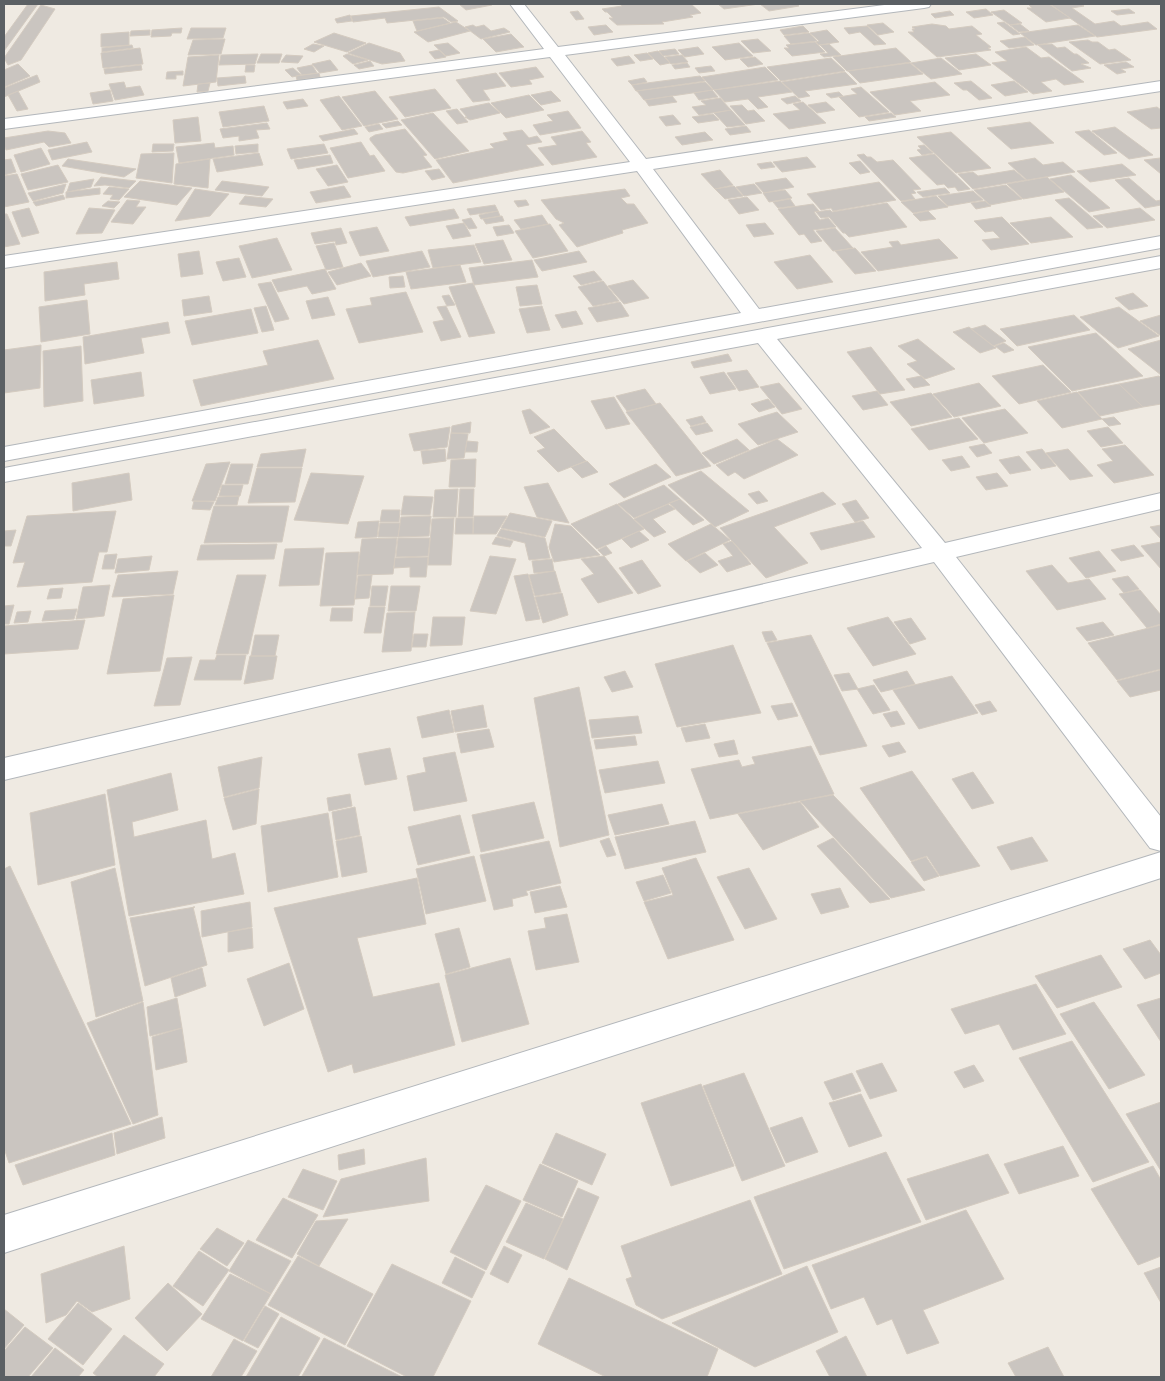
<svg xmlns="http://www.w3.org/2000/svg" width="1165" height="1381" font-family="Mulish,sans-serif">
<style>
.building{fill:#cac5c0;stroke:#d4cbc0}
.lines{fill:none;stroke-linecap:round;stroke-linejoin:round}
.minor-casing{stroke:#b3b7bb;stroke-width:2}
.minor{fill:#fff;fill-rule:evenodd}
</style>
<rect width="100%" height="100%" fill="#efeae2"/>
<path class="building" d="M28 4H38L4 51V37Z
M459 4H491L492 5 466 10Z
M620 4H691L701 13 690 15 693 17 662 22 664 24 617 25 609 18H613L607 12H605L602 9 622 6Z
M718 4H759L724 9Z
M760 4H797L799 6 769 11Z
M1028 4H1049L1070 18 1046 22 1027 8H1032Z
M1050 4H1080L1084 6 1072 8 1095 24 1114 21 1121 26 1148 22 1157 29 1097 37Z
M41 5 55 9 21 60 8 65 4 58Z
M439 7 458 21 451 22 444 17 387 23 385 18 353 22 351 16Z
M986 9 993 15 974 18 966 12Z
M1129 9 1135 13 1117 15 1111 11Z
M1004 10 1022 23 1010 25 991 12Z
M578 11 584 19 576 20 570 12Z
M950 11 954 15 935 18 931 14Z
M350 15 352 21 337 23 335 19Z
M443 18 450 23 417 31 413 21Z
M456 22 470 31 428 42 414 32Z
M1004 22 1020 34 1013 35 997 23Z
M883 23 894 32 878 35 867 25Z
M932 24 946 26 949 29 972 26 982 34 976 35 991 47 988 48 991 50 937 57 908 32H914L912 29H915L912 27Z
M1020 24 1029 31 1019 32 1010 25Z
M473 25 476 27 484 25 491 31 504 28 510 32 481 39 465 27Z
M606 25 613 32 594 35 588 27Z
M1078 25 1095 36 1036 45 1020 33Z
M803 26 809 32 784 35 780 30Z
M867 26 886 44 874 45 860 32 849 34 844 28Z
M182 28 181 33H172L171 36 151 37 152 30Z
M191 28H226L223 38 187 39Z
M150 30V35L130 36 131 31Z
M827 30 839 42 819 45 816 42 819 41 810 33Z
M129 32V45L101 47V34Z
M334 33 366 43 347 52 314 42Z
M809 33 817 41 791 44 784 36Z
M511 34 524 47 496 52 483 39Z
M1025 37 1034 45 1009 48 1000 41Z
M225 39 221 54 188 55 193 40Z
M758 39 771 51 753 53 741 41Z
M1088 40 1092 42H1098L1109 50 1115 49 1131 60 1100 64 1069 42Z
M815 42 825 52 792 56 784 48H789L786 45Z
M369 43 400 53 405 61 382 64 348 53Z
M448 43 460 53 446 56 434 45Z
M739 43 753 56 725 60 712 47Z
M313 44 324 46 314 52 304 49Z
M829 44 841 55 824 57 820 54 828 53 820 45Z
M1052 44 1057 48 1065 47 1074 54H1077L1089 63 1081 64 1091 68 1072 71 1038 45Z
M132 45 133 48 102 52V48Z
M698 47 704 54 685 57 678 50Z
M1026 47 1041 58 1049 57 1084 82 1064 85 1056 79 1041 82 1052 91 1033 94 992 63 1007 61 995 52Z
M140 48 143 64 103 68 101 53Z
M896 48 911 62 847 71 833 57Z
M675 49 679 54 663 56 659 51Z
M439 50 446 57 435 59 429 52Z
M658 51 670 63 660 65 648 53Z
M647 53 653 59 640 61 634 55Z
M258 54 255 64 219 65 221 55Z
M261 54H282L279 63H257Z
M347 54 368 60 353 64 343 56Z
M976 54 991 65 959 70 945 58Z
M219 55 216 82 183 86 188 57Z
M286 55 303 56 298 63 281 62Z
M682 55 688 62 671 64 665 57Z
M629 56 635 63 617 66 611 59Z
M755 57 763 64 748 67 740 59Z
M831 58 845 71 781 81 767 67Z
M941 58 962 74 931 79 911 63Z
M330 60 338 70 320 73 312 64Z
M370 61 374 66 359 69 354 65Z
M1126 62 1134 67 1121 69 1126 72 1117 74 1104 65Z
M687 63 690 67 675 69 672 65Z
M910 63 923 74 860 83 848 71Z
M18 64 30 76 4 87V70Z
M141 65 142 70 105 74 104 69Z
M246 65H255L254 72H245Z
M312 65 317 73 302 75 297 68Z
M711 66 715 71 699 73 695 68Z
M536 67 544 77 529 80 532 84 511 87 499 73Z
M765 67 778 80 714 90 702 77Z
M293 68 301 75 292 77 285 70Z
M183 71V75H176V79H166L167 72Z
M845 72 857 84 805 91 810 96 799 98 782 82Z
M319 73 320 77 297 80 296 76Z
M496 73 506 86 483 90 490 100 473 102 456 80Z
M37 75 40 82 4 97V88Z
M245 76 246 83 218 86 217 78Z
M700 76 705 81 636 91 632 85Z
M644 78 647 82 632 85 628 81Z
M780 81 792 92 758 97 768 107 758 109 748 99 725 102 714 90Z
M971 81 992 98 979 100 967 90H963L954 83Z
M1014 81 1028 92 1005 96 991 85Z
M124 82 126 88 140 86 144 95 115 100 109 84Z
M705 82 713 90 644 100 637 91Z
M935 82 950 95 910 101 921 111 895 115 870 92Z
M210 83 208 91 197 92 198 84Z
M861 87 889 112 859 117 839 97 857 94 851 89Z
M435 89 451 108 405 117 389 97Z
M110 90 113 101 93 104 90 93Z
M712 90 718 97 699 100 694 93Z
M18 91 28 109 17 111 8 95Z
M375 91 398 119 364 126 342 97Z
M551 91 561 101 541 105 531 95Z
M839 92 843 96 831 98 826 94Z
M529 95 544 110 506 118 491 103Z
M339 96 362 126 342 130 320 100Z
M672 96 677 102 649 106 645 100Z
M795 96 801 101 787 104 781 99Z
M720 98 731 110 699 115 692 107 706 105 701 101Z
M303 99 308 106 287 109 283 102Z
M803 102 826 123 789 129 773 114 800 110 793 104Z
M826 102 835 110 817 113 808 105Z
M489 103 500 113 470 120 465 117H467L460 109Z
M742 105 748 111 754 110 765 121 746 124 730 106Z
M264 106 269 121 223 127 219 112Z
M1157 107 1161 110V128L1151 129 1127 112Z
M457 109 468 122 457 124 446 111Z
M731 110 745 125 727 127 714 113Z
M568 111 581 128 540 135 533 125 553 121 547 115Z
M433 113 469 151 435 159 401 120Z
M891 113 896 117 869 121 865 117Z
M713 114 719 120 698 123 692 117Z
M673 115 681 124 666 126 659 117Z
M198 117 201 141 175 143 173 120Z
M398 121 402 125 386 128 382 124Z
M1030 122 1054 143 1011 149 987 128Z
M267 123 270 129 256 130 259 138 239 141V136L223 138 220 129Z
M379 124 383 129 369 132 365 127Z
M746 126 751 132 730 135 725 129Z
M1115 127 1153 155 1129 159 1092 131Z
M354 129 358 134 323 141 319 136Z
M405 129 427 155 423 156 432 167 403 173 396 172 370 140V138L375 135Z
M522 130 529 138 537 136 542 142 526 145 544 165 453 183 436 160 494 148 490 144 508 140 503 133Z
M1089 130 1117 153 1104 155 1075 132Z
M48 131 65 133 71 143 49 147 44 142 6 150 4 145V138Z
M582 131 591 142 586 143 597 157 552 165 538 148 557 145 551 137Z
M705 132 713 140 682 145 675 137Z
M951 132 991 168 956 173 917 137Z
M87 142 92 152 52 160 48 150Z
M361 142 370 156 374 155 385 171 348 178 330 148Z
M214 143 215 148 233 146 234 155 179 163 176 147Z
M153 144H174L173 151 152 152Z
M258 144V152L236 154 235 146Z
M324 144 328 153 291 159 287 149Z
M924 145 933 153 922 155 917 150 921 149 918 146Z
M41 148 50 164 21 172 14 155Z
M174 153 172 183 136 178 141 154Z
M259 153 263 165 217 172 213 159Z
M864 154 867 157H871L877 162 893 160 921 189 913 190 916 193 911 194 915 199 901 201 857 155Z
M934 154 970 189 958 191 955 187 948 188 944 184 937 185 909 158Z
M330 155 333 163 298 169 294 160Z
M807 157 816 167 782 172 773 162Z
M1035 158 1043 165 1063 162 1075 172 1027 180 1008 163Z
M1160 158 1161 174 1144 160Z
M11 159 16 172 4 175V160Z
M68 159 136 169 124 177 62 166Z
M210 159 208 188 174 184 176 164Z
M860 161 870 172 860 174 849 163Z
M771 162 775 167 761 169 757 164Z
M1122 164 1136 175 1090 182 1077 171Z
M58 165 68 182 28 190 21 174Z
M337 165 348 182 328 186 316 169Z
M439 169 445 177 432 180 425 171Z
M720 170 733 185 715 189 701 174Z
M1014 170 1026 180 973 189 958 174 973 172 978 176Z
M17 174 29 202 4 207V176Z
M1071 175 1110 208 1089 212 1050 179Z
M101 177 136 181 129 188 105 185 94 186Z
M1047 177 1064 192 1023 199 1007 184Z
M786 178 794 187 764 193 755 183Z
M1129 178 1156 201 1161 200V205L1145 208 1115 180Z
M94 179 91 187 67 192 70 183Z
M140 181 192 188 177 205 124 197Z
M222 181 269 187 262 196 215 190Z
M879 182 896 200 833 211 831 208 821 210 807 194Z
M66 184 63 193 33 201 28 193Z
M754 184 762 193 744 196 736 187Z
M1006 185 1022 199 990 205 974 190Z
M344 186 351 197 316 203 310 192Z
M734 186 743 196 725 199 715 189Z
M109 187 129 189 119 200 110 199 113 195 103 194Z
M100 188V194L66 198V192Z
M945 188 950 193 923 197 917 192Z
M195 189 229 194 210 216 175 221Z
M625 189 630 196 621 198 627 204H634L648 223 622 230 623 233 577 247 559 225 564 223 556 219 541 200Z
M785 190 792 198 769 202 763 193Z
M973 191 983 200 948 206 938 196Z
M63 195 65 199 36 206 33 202Z
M245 196 273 199 266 207 239 204Z
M936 196 948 207 913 213 901 202Z
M747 197 759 210 739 214 728 200Z
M1069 198 1103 227 1087 229 1055 200Z
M790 199 795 206 778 208 773 202Z
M127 200 140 201 136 207H146L133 224 111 222Z
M526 200 529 205 518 207 514 201Z
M108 201 120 202 114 208 102 206Z
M985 201 991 206 976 209 971 203Z
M887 203 907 227 849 237 845 233H843L829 217 821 218 816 212 830 210 832 212Z
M813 204 819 211 814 212 820 220 828 218 836 227 813 230 822 241 811 243 804 234 799 235 778 209Z
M495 205 498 211 470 215 467 209Z
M29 208 39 233 22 237 12 212Z
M89 208 115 210 102 233 76 234Z
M1140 208 1155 220 1107 228 1093 216Z
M454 209 459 218 410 226 405 217Z
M498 211 500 216 481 219 479 215Z
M928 211 936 219 920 221 913 214Z
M4 214H7L20 244 4 247Z
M542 215 548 224 521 229 514 220Z
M502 216 504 221 486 224 483 219Z
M1002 217 1029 244 991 250 982 240 1000 238 993 231 985 232 974 221Z
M1051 217 1073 237 1031 243 1010 223Z
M471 218 477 228 469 229 462 220Z
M464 223 471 236 453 239 446 226Z
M765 223 774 234 754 237 746 225Z
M550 224 568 251 533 258 515 231Z
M509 225 514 233 497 236 493 227Z
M377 227 389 251 360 256 349 232Z
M341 228 347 243 336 245 335 241 315 244 311 233Z
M835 228 853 248 833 251 816 231Z
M277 238 292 270 252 278 239 246Z
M939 239 958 258 878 271 861 252 893 247 889 242 898 241 901 245Z
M503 240 512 260 484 264 475 244Z
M334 243 343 267 326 270 316 246Z
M474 245 481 262 433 268 428 250Z
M855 248 876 271 855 274 835 251Z
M199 251 203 274 181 277 178 254Z
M422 251 430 267 373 277 366 261Z
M579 251 587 262 542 271 534 260Z
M810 255 833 282 797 289 774 262Z
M239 258 246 277 223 281 216 262Z
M532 260 538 277 474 285 469 268Z
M117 262 119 279 84 284 85 295 45 301 44 272Z
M361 263 371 276 337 285 328 272Z
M460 265 466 282 411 289 406 272Z
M325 269 336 289 312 294 307 286 278 292 272 280Z
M594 271 602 280 581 285 573 276Z
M403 276 405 287 390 288 389 277Z
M633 280 649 298 624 304 608 286Z
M603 281 619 301 593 306 578 287Z
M271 282 289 319 275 322 258 284Z
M473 283 495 333 469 337 449 287Z
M537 285 542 304 520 306 516 287Z
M406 292 423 332 359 343 346 309 372 305 370 298Z
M1133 293 1148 306 1129 310 1115 298Z
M449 295 455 305 447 306 442 296Z
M209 296 212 312 184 316 182 300Z
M328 297 335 315 312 319 306 301Z
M87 300 90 334 41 342 39 307Z
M620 302 629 316 597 322 588 308Z
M266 306 274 330 262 332 254 308Z
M446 306 461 337 441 341 433 322 444 320 437 307Z
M542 306 550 330 527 333 519 309Z
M1119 307 1159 336 1118 348 1080 317Z
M251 309 258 333 192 345 185 321Z
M576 311 583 324 562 328 555 315Z
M1074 315 1090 330 1017 346 1000 329Z
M1161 315V336L1140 321Z
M168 322 170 333 141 338 144 353 85 364 83 337Z
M985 325 1006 341 993 346 971 329Z
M969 327 996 348 980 353 953 332Z
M1096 333 1143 376 1072 391 1028 347Z
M918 339 955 369 925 379 907 364 917 361 898 346Z
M318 340 334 379 201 406 193 380 268 365 263 351Z
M1161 340V375L1128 349Z
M1004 343 1014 350 1004 353 995 346Z
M41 345 40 388 4 393V350Z
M81 346 83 401 44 407 43 351Z
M871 347 905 390 880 394 847 352Z
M728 354 732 361 694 368 691 362Z
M1043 365 1071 392 1019 404 992 376Z
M747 370 759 387 739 391 727 373Z
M141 372 144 396 94 404 91 380Z
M724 372 736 389 710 394 700 377Z
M921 376 930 385 914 388 906 379Z
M1159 376 1161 378V404L1143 407 1119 384Z
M779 383 802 409 782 414 760 387Z
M979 383 1001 406 954 417 933 394Z
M1119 384 1143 407 1100 416 1078 392Z
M645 389 656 404 627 411 616 396Z
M877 391 888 405 863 410 852 396Z
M1077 392 1102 419 1062 428 1037 401Z
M931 393 952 417 911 426 890 402Z
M614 397 630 424 606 429 591 401Z
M768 399 775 407 759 412 751 404Z
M660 403 711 466 676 476 626 412Z
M530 409 550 427 530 434 522 411Z
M1005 409 1028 433 984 443 962 418Z
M777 412 798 432 758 445 738 424Z
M702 416 706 422 691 426 686 420Z
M1114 417 1121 424 1109 426 1102 419Z
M959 418 978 439 929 450 911 429Z
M471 422 470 433H451L452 426Z
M707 423 713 431 696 435 690 427Z
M450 427 447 447 414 451 409 434Z
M1108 427 1123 443 1101 447 1087 431Z
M554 429 586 461 558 472 537 451 545 448 534 437Z
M451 433 468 434 464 458 447 459Z
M737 439 749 450 714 464 702 453Z
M777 439 798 455 744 479 735 472 728 476 716 465Z
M467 441 478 442 477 452H465Z
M984 444 992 453 977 457 969 447Z
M1125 445 1154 475 1114 483 1097 465 1113 461 1102 449Z
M306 449 302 467H257L261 454Z
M445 449 446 461 423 464 421 451Z
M1042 449 1056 466 1041 469 1026 452Z
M1068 449 1093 476 1070 480 1046 453Z
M962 456 970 467 951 471 942 460Z
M1019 456 1031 470 1010 474 999 460Z
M476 459 475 487H449L451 460Z
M587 461 598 472 582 478 571 467Z
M230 462 215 501H192L206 464Z
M231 464H253L248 484H225Z
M656 464 671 477 624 498 609 484Z
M257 468H302L295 502 248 503Z
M701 471 749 511 715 527 668 485Z
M129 473 132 500 73 511 72 483Z
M311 473 364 476 348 524 294 520Z
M997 473 1008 486 986 490 976 477Z
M548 483 569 523 537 517 524 487Z
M222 485H243L240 496H219Z
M664 485 680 499 634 518 618 504Z
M458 489 456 517H433L435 490Z
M460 489H474L473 517H458Z
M759 491 768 501 757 504 748 494Z
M823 492 836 504 774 527 808 563 766 578 720 528Z
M239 496 237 505H215L218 497Z
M404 496 433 497 430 515H401Z
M680 499 704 520 693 525 669 503Z
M856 500 869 518 855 522 842 504Z
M194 501 214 502 210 510 192 509Z
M617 504 644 529 597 549 571 524Z
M668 504 675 509 653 519 666 532 654 537 634 519Z
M214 506H289L282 542 204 543Z
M382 510H400L399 522H380Z
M116 511 107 552H99L92 582 17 587 25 562 13 563 27 516Z
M510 513 552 521 545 537 501 528Z
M431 516 429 536 398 537 401 517Z
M474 516H507L496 534H473Z
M454 518 451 565H428L432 519Z
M456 518H473V534H455Z
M379 521 377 537 355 538 358 522Z
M863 521 875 537 821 550 810 533Z
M380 523H400L398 537H378Z
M555 524 571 526 600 555 554 562 549 547Z
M711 524 730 540 686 561 668 544Z
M1161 525V537L1160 538 1150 527Z
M501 529 545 538 550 558 529 560 525 543 497 536Z
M16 530 11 546H4V531Z
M639 531 649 540 631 548 622 539Z
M496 537 513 541 510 547 492 544Z
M397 538 393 574 357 575 362 539Z
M398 538H430L428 556 396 557Z
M732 541 751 564 727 572 718 561 733 556 723 544Z
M1161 542V569L1141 546Z
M277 544 274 559 197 560 201 545Z
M1134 545 1144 556 1121 561 1111 550Z
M606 546 612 553 604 556 598 550Z
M324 548 319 585 279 586 285 549Z
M1099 551 1116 571 1086 578 1069 558Z
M359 552 354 605 320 606 326 553Z
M705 553 718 565 700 573 687 561Z
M117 554 114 569H102L105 555Z
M152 556 149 570 115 573 118 559Z
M490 556 516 559 496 614 470 611Z
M604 556 633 593 598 603 581 579 594 574 581 559Z
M428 557 426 577H410V567L394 568 395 558Z
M552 559 554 571 534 573 532 561Z
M642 560 661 586 638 594 619 568Z
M1052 565 1068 583 1089 579 1106 599 1057 610 1026 571Z
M178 571 173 594 112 597 118 575Z
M555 571 561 592 535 596 529 575Z
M528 574 540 619 526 621 514 576Z
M237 575H266L248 654H216Z
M372 575 369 598 355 599 358 576Z
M1128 576 1139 589 1124 593 1112 579Z
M110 585 104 616 76 619 83 587Z
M372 586H388L385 606H370Z
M391 586H420L416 611H388Z
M63 588 61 598 47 599 50 589Z
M1140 590 1161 615V624L1147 628 1119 594Z
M562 593 568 615 543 623 535 597Z
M174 595 160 671 107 674 123 599Z
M14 605 9 624H4V606Z
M369 607H385L381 633H364Z
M332 608H353L352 621H330Z
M77 609 74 619 42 621 45 611Z
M31 611 28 622 14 623 17 612Z
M415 612 411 651 382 652 387 613Z
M433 617H465L462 645 430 646Z
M888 617 916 654 873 666 847 628Z
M911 618 926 639 910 644 894 622Z
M85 620 78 649 4 654V626Z
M1103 622 1114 635 1087 641 1076 628Z
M1161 625V669L1117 680 1088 643Z
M772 631 777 640 766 642 762 632Z
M414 634H428L426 647H412Z
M255 635H279L275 656H251Z
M811 635 867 746 820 755 767 643Z
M733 645 761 713 677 727 655 664Z
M217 655H246L241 680H194L200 660H215Z
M250 656H277L273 679 244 684Z
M192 657 180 705 154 706 167 658Z
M1161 670V690L1130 697 1117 681Z
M625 671 633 687 612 692 604 677Z
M907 671 915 684 881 692 873 680Z
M849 673 858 689 842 691 834 675Z
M952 676 978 713 919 729 893 690Z
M874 685 890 710 873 714 857 689Z
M579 687 609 835 560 847 534 698Z
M990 701 997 711 982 715 975 705Z
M792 703 798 716 778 720 771 706Z
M483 705 487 727 455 732 451 711Z
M449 710 454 732 422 738 417 717Z
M897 711 905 724 891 727 883 714Z
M638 716 642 733 592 738 589 720Z
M705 724 710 738 686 742 681 728Z
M489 729 494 747 461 753 457 734Z
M635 736 637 745 596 749 594 740Z
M734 740 738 754 719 757 714 744Z
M899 742 906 752 889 757 882 746Z
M811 746 834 794 710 819 691 769 739 760 742 767 755 764 752 757Z
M390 748 397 779 365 785 358 754Z
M455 752 467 801 414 811 407 776 426 772 423 758Z
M262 757 259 788 224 797 218 767Z
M658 761 665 783 605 793 599 770Z
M912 771 980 866 940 876 927 856 911 861 860 788Z
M973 772 994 803 972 809 952 779Z
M171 773 178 810 132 822 134 837 206 820 212 859 235 853 244 894 129 916 107 790Z
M259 789 256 824 233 830 224 798Z
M105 794 115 865 38 885 30 813Z
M350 794 352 806 329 811 327 798Z
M833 795 925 890 891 898 800 801Z
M534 802 544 838 481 852 472 815Z
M800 802 819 827 763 850 738 814Z
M662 804 669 824 615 835 608 815Z
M355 807 360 835 336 840 332 812Z
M328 813 338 877 268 892 261 826Z
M460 815 470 853 418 865 408 827Z
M695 821 706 852 625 869 615 837Z
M361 836 367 872 342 877 336 841Z
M1032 837 1048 861 1011 870 997 847Z
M609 838 616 855 607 857 600 841Z
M833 838 890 899 870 903 817 846Z
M549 841 561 883 526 891 528 895 512 899 513 906 494 910 480 855Z
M474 856 486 901 426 914 416 869Z
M926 857 939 876 924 881 911 862Z
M696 858 734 940 668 959 644 902 673 895 662 868Z
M10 866 131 1124 9 1163 4 1148V869Z
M115 868 143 1001 96 1017 71 882Z
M749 868 777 919 745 929 717 877Z
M663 875 671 893 644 901 636 882Z
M417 878 426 924 357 938 373 997 439 983 455 1045 354 1073 352 1064 328 1072 274 908Z
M560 886 567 907 535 913 530 892Z
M840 888 849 907 821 914 811 894Z
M250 902 252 927 202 937 201 911Z
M193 907 207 965 145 986 130 918 195 907Z
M567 914 579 962 536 970 528 931 546 928 544 918Z
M252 928 253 948 228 952V932Z
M459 928 470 967 446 974 435 934Z
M1150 940 1161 955V973L1145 979 1123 949Z
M1101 955 1122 987 1057 1008 1035 976Z
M510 958 529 1024 462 1042 445 975Z
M289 963 304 1009 264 1026 247 979Z
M202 968 206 986 175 997 171 978Z
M1036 984 1066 1034 1013 1050 999 1024 965 1034 951 1009Z
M177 998 182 1028 150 1036 147 1007Z
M1161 998V1042L1137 1005Z
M143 1002 158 1115 133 1124 87 1023Z
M1094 1002 1145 1075 1109 1089 1060 1014Z
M182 1028 187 1062 156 1070 152 1037Z
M1072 1041 1149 1162 1093 1182 1019 1058Z
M882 1063 897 1091 870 1099 856 1071Z
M974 1065 984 1081 964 1088 954 1072Z
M744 1073 785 1166 742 1181 703 1086Z
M852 1073 861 1091 833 1100 824 1082Z
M701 1084 734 1166 671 1186 641 1103Z
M861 1094 882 1136 849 1147 829 1103Z
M1161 1102V1171L1126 1114Z
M162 1117 165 1138 117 1154 114 1133Z
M802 1117 818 1152 786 1163 770 1128Z
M112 1133 115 1155 23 1185 15 1165Z
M556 1133 606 1154 592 1185 542 1163Z
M1063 1146 1079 1176 1019 1194 1004 1164Z
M364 1149 365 1164 339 1170 338 1155Z
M886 1152 921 1222 784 1269 754 1197Z
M988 1154 1009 1193 926 1220 907 1179Z
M426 1158 429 1201 323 1217 341 1179Z
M540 1164 578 1181 562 1217 523 1200Z
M1153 1166 1161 1180V1256L1138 1265 1091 1189Z
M303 1169 337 1181 323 1210 288 1197Z
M486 1185 521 1201 486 1270 450 1252Z
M578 1188 599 1197 567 1270 545 1259Z
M283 1198 318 1215 292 1258 256 1240Z
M750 1200 782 1274 662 1319 636 1305 626 1279 632 1277 621 1246Z
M526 1203 563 1219 544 1259 506 1242Z
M966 1210 1004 1279 923 1310 939 1343 907 1354 892 1319 877 1325 864 1297 831 1309 812 1265Z
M348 1219 319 1266 297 1254 316 1221Z
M217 1228 244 1243 227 1266 200 1249Z
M248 1240 291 1261 271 1294 229 1271Z
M124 1246 130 1299 92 1312 77 1301 66 1315 46 1323 41 1274Z
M504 1246 522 1255 508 1283 490 1274Z
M199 1251 229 1270 203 1306 173 1286Z
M298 1256 373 1294 345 1345 268 1305Z
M455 1257 485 1272 472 1298 442 1283Z
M392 1264 471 1301 433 1377H407L347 1346Z
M807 1266 838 1332 755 1367 672 1323Z
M1161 1267V1303L1144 1273Z
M230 1274 271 1294 243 1341 201 1319Z
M569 1278 718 1349 707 1377H606L538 1344Z
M168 1283 202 1314 167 1351 135 1318Z
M78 1303 112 1329 83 1365 48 1339Z
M265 1306 279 1314 258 1348 244 1341Z
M4 1309 24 1325 4 1349Z
M281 1317 320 1338 298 1377H246Z
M25 1327 53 1348 28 1377H4V1351Z
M124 1335 164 1364 154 1377H98L93 1373Z
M846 1336 867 1377H830L816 1351Z
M324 1338 402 1377 302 1376Z
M234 1339 257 1351 241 1377H211Z
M1048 1347 1064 1377H1016L1008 1363Z
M55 1348 84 1370 78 1377H31Z"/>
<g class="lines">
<defs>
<path id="minor" d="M510 4H524L558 47 892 4H931L929 7 924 8 565 55 646 159 1161 81V91L653 169 759 309 1161 236V248L4 461V447L741 313 637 171 4 268V256L630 162 550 57 4 129V119L544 49Z
M1161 256V268L777 339 945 543 1161 493V509L956 557 1161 817V851L1150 848 934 562 4 780V758L922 548 758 343 4 482V468Z
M1161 852V878L4 1253V1215Z"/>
</defs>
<use href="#minor" class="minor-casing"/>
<use href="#minor" class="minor"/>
</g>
<rect width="1165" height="1381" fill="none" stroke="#5b6064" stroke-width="10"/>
</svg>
